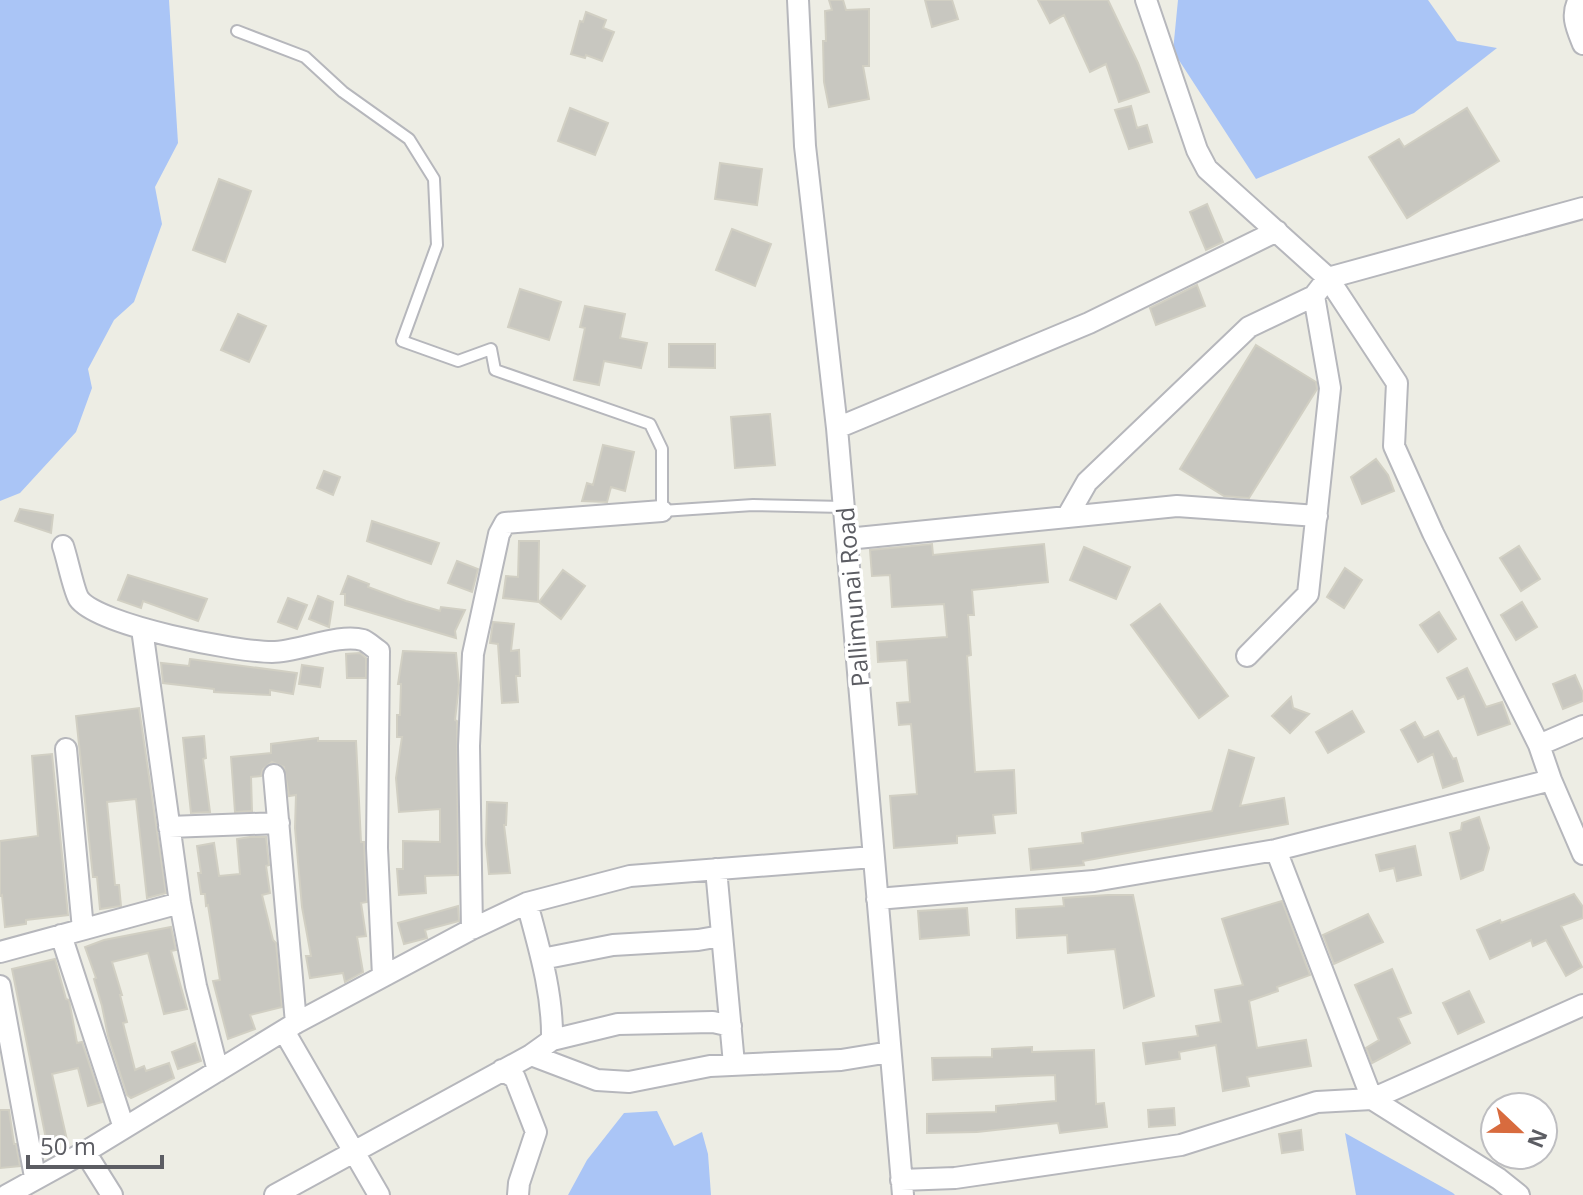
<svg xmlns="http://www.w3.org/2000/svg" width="1583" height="1195" font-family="'Open Sans',sans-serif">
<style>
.water{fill:#aac5f6}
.building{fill:#c8c7c0;stroke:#d1cfc3;stroke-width:2}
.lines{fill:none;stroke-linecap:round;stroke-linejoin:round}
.lane-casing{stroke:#b6b7bc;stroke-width:14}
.street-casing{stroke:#b6b7bc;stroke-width:24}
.lane{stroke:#fff;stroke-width:10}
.street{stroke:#fff;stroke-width:20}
.labels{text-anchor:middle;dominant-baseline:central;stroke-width:7;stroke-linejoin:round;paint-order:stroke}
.street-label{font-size:24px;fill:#5c5d63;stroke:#fff}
</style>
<rect width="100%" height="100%" fill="#edede4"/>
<path class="water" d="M0 0H169L178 143 155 187 162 224 134 302 114 320 88 369 92 388 76 432 20 493 0 501Z
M1178 0H1428L1457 41 1497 48 1414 113 1256 179 1173 51Z
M657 1111 674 1146 702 1132 708 1154 711 1195H568L587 1160 624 1113Z
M1345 1133 1453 1193 1455 1195H1356Z"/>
<path class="building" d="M829 0H843L846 10 869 9V66H863L869 99 829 107 824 82 823 41H826L825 11 832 10Z
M925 0H952L958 19 932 27Z
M1038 0H1108L1138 63 1149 92 1119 102 1106 64 1090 72 1064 15 1050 23Z
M586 12 606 20 603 28 614 32 602 61 586 55 585 58 571 54 580 21 583 22Z
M1131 106 1137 128 1147 125 1152 142 1129 149 1115 110Z
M570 108 608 123 595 155 558 141Z
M1467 108 1499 161 1407 218 1369 157 1399 139 1404 147Z
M720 163 762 169 757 205 715 199Z
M219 179 251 191 225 262 193 250Z
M1207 204 1223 242 1206 250 1190 212Z
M732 229 771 244 755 286 716 270Z
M1197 285 1205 306 1156 325 1150 308Z
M520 289 561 302 549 340 508 327Z
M585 306 625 314 620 338 647 343 641 368 604 361 599 385 574 380 585 328 580 327Z
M238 314 266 326 249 362 221 350Z
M669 344H715V368L669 367Z
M1256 345 1316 382 1317 389 1249 498 1224 496 1180 469Z
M770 414 775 465 735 468 731 417Z
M603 445 634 452 625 491 611 487 607 502 582 501 587 483 593 485Z
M1376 459 1388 475 1394 491 1362 504 1351 477Z
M324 471 340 477 333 495 317 488Z
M20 509 53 515 51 533 15 521Z
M372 521 439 543 431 564 367 541Z
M519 541H539L538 602 503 598 506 576 518 577Z
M932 544 933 555 1044 544 1048 582 972 590 974 615H968L971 655 967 656 975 772 1014 770 1016 813 993 815 995 833 957 836V843L894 848 890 796 917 794 911 724 899 725 897 703 910 702 907 660 878 662 877 642 947 637 944 604 892 607 890 575 872 576 870 550Z
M1519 546 1540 579 1521 591 1500 558Z
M1084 547 1130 567 1116 599 1070 580Z
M457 561 478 569 472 592 448 583Z
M1345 568 1362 580 1344 608 1327 597Z
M563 570 585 586 561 619 539 602Z
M128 575 207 599 198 621 143 601 141 608 118 600Z
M348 576 369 584 368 587 406 601 440 611 441 607 465 610 455 631 456 638 345 605V594H341Z
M318 596 333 602 329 627 309 619Z
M288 598 307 605 297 629 278 622Z
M1522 602 1537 627 1516 640 1501 615Z
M1160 604 1228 696 1199 718 1131 625Z
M1439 612 1456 639 1438 652 1420 625Z
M493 622 514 624 511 651 519 650 520 676H516L518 702 502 703 498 644 490 643Z
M403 651 456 653 459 685 455 720 457 721 458 875 425 876 426 893 399 895 397 869H403V841L440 842V809L399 812 396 778 402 737H397V715H400L401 684H398Z
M360 653 366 658V678H347L346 654Z
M190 659 297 673 293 694 270 690V695L214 692V689L163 683 161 663 189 666Z
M302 665 323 668 320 687 299 684Z
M1467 668 1486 707 1502 702 1510 724 1478 735 1464 696 1458 699 1447 678Z
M1575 675 1583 693V701L1563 709 1553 684Z
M1291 697 1293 708 1309 714 1290 733 1272 716Z
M139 708 166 893 147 898 136 799 107 802 115 885H119L121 906 100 909 97 877H93L76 716Z
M1352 711 1364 732 1328 753 1316 732Z
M1415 722 1424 738 1438 731 1453 759 1456 758 1463 781 1443 788 1433 754 1418 762 1401 730Z
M204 736 206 758 203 759 210 812 191 813 183 738Z
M318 738V741H356L361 842H364L367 902 361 903 366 936 357 937 363 972 345 982 343 973 310 978 306 956H311L302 907 295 828 296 795 289 796 284 767 272 762 263 769 261 776 251 777 252 811 235 812 231 757 271 753V744Z
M1229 750 1254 758 1240 806 1284 798 1288 824 1083 861 1084 865 1031 870 1029 849 1083 843 1082 833 1212 811Z
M52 754 68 915 26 920V924L5 927 2 895 0 896V841L38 836 32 756Z
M487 802 507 803 506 825H504L510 873 489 874 486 844Z
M1479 817 1489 848 1483 870 1461 879 1450 833 1461 830 1462 823Z
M250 837H266L269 865 266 866 270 893 262 895 273 940 276 943 282 1007 250 1015 255 1029 228 1039 213 981 220 980 208 905 206 906 205 894H201L198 873H201L197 846 214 843 219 876 240 874 237 839Z
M1415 846 1421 875 1397 881 1394 868 1380 871 1376 855Z
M1574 894 1583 907V918L1561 926 1582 967 1566 976 1546 940 1533 946 1531 940 1490 959 1477 930 1500 920 1501 923Z
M1108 895H1133L1154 996 1124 1008 1115 949 1068 953 1067 935 1017 938 1016 909 1064 906 1063 898Z
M1282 901 1310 975 1277 987 1278 991 1249 1001 1257 1048 1306 1040 1311 1066 1247 1077 1249 1086 1223 1091 1216 1045 1179 1052 1180 1059 1146 1064 1143 1043 1198 1036 1196 1026 1221 1022 1215 990 1243 985 1222 919Z
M458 906 459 921 425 930 427 938 404 944 398 923Z
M967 908 969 935 920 939 918 911Z
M1368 914 1383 942 1334 964 1323 935Z
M171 927 176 950 171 951 187 1009 164 1014 148 953 112 962 122 995H120L127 1022 123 1023 135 1070 144 1066 146 1071 169 1063 174 1078 131 1098 127 1095 108 1036 102 1006 94 979 96 978 85 947 104 940Z
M55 959 66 999 69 1000 77 1043 82 1042 102 1102 88 1106 78 1068 52 1074 67 1140 47 1144 12 969Z
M1392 969 1411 1013 1398 1018 1410 1043 1372 1063 1366 1048 1379 1040 1355 985Z
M1469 991 1484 1022 1458 1034 1443 1003Z
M195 1043 201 1061 178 1069 172 1052Z
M1032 1047V1052L1094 1050 1096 1104 1104 1103 1107 1127 1060 1133 1058 1123 977 1132 927 1133V1114L996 1112V1106L1056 1101 1055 1075 933 1080 932 1058 992 1057V1049Z
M1174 1108 1175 1125 1149 1127 1148 1110Z
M0 1110H9L14 1144H16L20 1166 0 1168Z
M1301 1130 1303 1150 1282 1153 1279 1134Z"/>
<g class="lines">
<defs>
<path id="lane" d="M237 31 305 57 343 92 409 139 434 179 437 245 402 341 458 361 491 349 495 370 650 424 662 449V511L753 505 844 507"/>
<path id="street" d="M798 0 805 146 837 428 903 1195
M1146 0 1197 150 1207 169 1328 278 1397 383 1394 446 1433 533 1539 745 1551 780 1583 854
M1579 0C1570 15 1577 29 1583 44
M837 428 1089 323 1277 231
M1067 517 1087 482 1249 327 1314 296
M847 539 1177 506 1317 516
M63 546C67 557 74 592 79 599 99 626 238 652 272 652 299 652 338 633 363 640 368 642 374 648 379 651L377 848 383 976
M142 629 180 903 196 986 218 1071
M1247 656 1308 594 1330 388 1314 296 1328 278 1583 208
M1539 745 1583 726
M66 749 83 929
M274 775 296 1023
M169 827 279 823
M1276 850 1372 1099 1499 1179 1519 1195
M716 869 734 1064
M877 899 1094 881 1276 850 1551 780
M472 929 469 746 473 654 499 534 505 523 662 511
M61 935 124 1128
M0 952 180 903
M542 959 613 945 698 940 721 936
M0 986 35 1177
M284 1031 379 1195
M552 1040 618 1024 713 1022 731 1026
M531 1055 597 1080 629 1082 710 1066 841 1060 890 1052
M502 1070 515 1078 536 1132 519 1183 518 1195
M85 1152 112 1195
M901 1180 955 1178 1181 1145 1317 1102 1372 1099 1583 1005
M7 1195 85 1152 296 1023 472 929 527 903 630 876 873 857
M275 1195 531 1055 552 1040C553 993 539 948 527 903"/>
</defs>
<use href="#lane" class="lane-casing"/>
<use href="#street" class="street-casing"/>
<use href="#lane" class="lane"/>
<use href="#street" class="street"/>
</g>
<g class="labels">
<g class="street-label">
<text transform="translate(852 597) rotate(-95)">Pallimunai Road</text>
</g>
</g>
<g transform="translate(1519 1131) rotate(112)"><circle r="38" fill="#ffffff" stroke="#bebec1" stroke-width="2"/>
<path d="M0-6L14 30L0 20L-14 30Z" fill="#d86b3e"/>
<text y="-12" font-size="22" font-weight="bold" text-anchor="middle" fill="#5c5d63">N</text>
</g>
<path d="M28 1155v12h134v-12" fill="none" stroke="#5c5d63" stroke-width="4"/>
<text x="40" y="1155" font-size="24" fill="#5c5d63" stroke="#ffffff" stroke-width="6" paint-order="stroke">50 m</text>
</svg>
